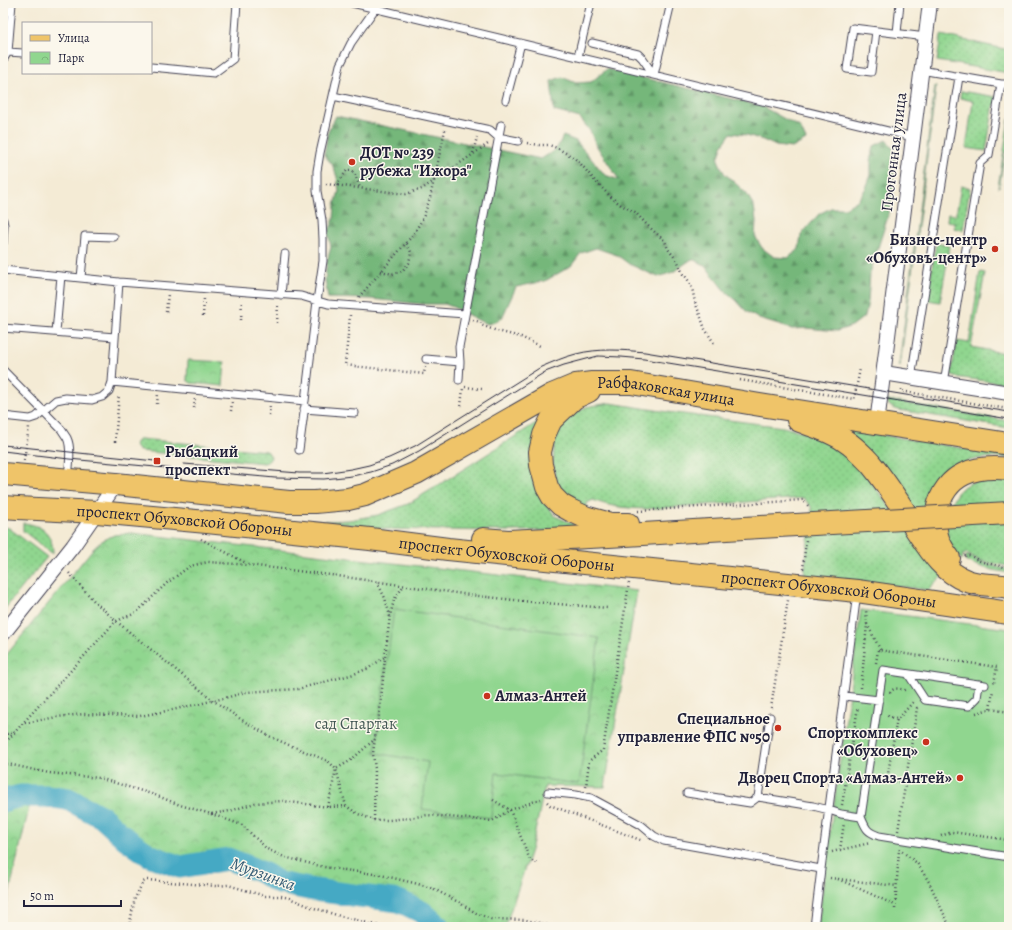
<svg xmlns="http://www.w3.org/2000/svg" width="1012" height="930" font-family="Alegreya,serif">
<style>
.grass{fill:url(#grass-dots);stroke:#597c65}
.forest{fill:url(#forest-firs);stroke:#4b6c5a}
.park{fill:url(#park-crowns);stroke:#597c65}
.pitch{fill:#90d68f;stroke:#597c65}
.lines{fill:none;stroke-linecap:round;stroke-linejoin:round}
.river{stroke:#45a9c4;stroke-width:23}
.service-casing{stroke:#424052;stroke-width:9}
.minor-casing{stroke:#424052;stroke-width:16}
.primary-casing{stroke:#424052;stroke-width:24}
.path{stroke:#424052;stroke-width:2.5;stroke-dasharray:1 3;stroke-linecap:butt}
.service{stroke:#fff;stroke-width:7}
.minor{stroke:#fff;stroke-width:14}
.primary{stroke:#efc469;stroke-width:22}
.tram{stroke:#22223b;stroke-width:1}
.primary-bridge-casing{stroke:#424052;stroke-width:24;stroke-linecap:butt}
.primary-bridge{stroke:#efc469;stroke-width:22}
.poi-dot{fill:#c8321e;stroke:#fbf7ec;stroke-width:1.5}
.labels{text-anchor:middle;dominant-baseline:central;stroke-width:3;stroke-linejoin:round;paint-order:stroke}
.street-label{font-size:16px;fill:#22223b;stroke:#fbf7ec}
.poi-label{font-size:16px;font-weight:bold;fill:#22223b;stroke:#fbf7ec;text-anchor:end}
.park-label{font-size:16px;fill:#435854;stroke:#fbf7ec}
.water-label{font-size:17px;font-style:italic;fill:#305872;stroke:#fbf7ec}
</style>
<defs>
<pattern id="grass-dots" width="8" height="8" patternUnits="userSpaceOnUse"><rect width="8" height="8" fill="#90d68f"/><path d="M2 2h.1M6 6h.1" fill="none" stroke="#7cb77c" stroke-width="1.8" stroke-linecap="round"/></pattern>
<pattern id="forest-firs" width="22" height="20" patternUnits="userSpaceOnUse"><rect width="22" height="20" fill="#74b77a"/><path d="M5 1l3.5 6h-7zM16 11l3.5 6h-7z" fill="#5f9465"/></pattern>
<pattern id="park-crowns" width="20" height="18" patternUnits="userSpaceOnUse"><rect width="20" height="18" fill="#90d68f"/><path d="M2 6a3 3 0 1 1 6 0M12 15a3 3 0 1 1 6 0" fill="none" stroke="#7cb77c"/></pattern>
</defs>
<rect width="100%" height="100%" fill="#fbf7ec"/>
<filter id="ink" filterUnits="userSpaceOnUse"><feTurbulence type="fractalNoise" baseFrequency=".025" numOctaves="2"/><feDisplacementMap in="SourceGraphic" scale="8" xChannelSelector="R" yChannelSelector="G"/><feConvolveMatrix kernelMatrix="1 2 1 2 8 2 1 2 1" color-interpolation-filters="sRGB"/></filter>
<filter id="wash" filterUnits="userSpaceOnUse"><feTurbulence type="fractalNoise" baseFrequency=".012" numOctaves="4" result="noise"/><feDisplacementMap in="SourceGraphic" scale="16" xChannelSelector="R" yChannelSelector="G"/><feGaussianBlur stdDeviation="0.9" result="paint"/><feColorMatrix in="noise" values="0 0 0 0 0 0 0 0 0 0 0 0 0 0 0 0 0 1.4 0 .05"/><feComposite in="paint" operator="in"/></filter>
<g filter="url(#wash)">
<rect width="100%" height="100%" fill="#f4ebd5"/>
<path class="grass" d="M941 35 1009 50V73L937 61Z
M935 86 936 87 900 366 899 365Z
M961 91 997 97 996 104H994L986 151 966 148 973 101 960 98Z
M1009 119V153L1005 152 999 188 998 187Z
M961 186 970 188 963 230 954 228 955 223 947 221 948 214 956 215Z
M936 243 950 246 940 302 927 300Z
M980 272 985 273 971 347 1009 354V384L955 377 951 374 957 341 969 343Z
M887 400 1009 421V428L899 410C893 408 888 407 887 400Z
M610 403 668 412 783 427 805 432 850 454 942 576 929 590 804 575 812 508 804 498 645 509C627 508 610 507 593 500L587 503V508L566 498 555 478 553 462 555 441 562 426 570 417 586 407Z
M544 418 530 458 533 480 542 498 555 516 577 526 589 530 509 531 384 529 325 521 349 520 378 515 408 504 437 486Z
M846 429 1009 456V458C982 455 947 461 933 488 927 499 926 512 924 524Z
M141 439 266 451 268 452 271 457C269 461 268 462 264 463L140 451C133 448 134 441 141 439Z
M988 479H998L1009 480V566L989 563 979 560 967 553 963 555 962 560 953 551 946 540 947 513 950 505 957 493 963 487 970 483 978 481Z
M23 523C42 525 53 533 53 554L23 531Z
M3 527 9 528 47 557 3 611Z
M966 556H969C981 564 995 567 1009 569V573C994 570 979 568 965 560Z"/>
<path class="forest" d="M607 69 761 106C775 113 787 121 800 127L806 140 792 148 776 146 763 140 747 135 731 133 722 146 718 160 724 173 746 193 754 206 756 221 755 236 762 248 774 257 788 258 799 249 801 235 819 214 831 208H845L858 200 866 188 871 175V161L874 146 886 140 895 151 893 182V197L889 213 870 273 868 302 865 316 852 326 837 331 806 328 792 329 759 319 746 311 736 300 723 289 705 265 692 259 673 272 658 277 629 264 617 255 596 248 581 253 571 266 545 281 516 287 502 318 495 322 488 324 480 321 453 307 445 304H422L371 299 328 298 325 280 327 261 331 247 328 233 334 219 335 205 339 191 337 177 332 164 324 155 328 132 336 116 541 159 549 154 557 148 563 136 576 141 605 175 619 180 612 169 596 145 590 131 580 118 554 111 551 81 562 77 576 83 591 82Z"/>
<path class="park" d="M188 360 225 362 223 386 191 383 187 380Z
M132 533 637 591 605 787 545 786 531 850 505 927H453L421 902 406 895 377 889 343 888 282 878 265 867 242 857 225 854 183 862 167 859 151 849 114 820 80 798 71 794 58 791H33L3 919V659L92 550 102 541 114 535Z"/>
<path class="pitch" d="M394 609 599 638 579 784 496 773 491 818 422 809 428 762 375 753Z
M861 610 1009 629V927H818L827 854Z"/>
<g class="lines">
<path class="river" d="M3 801 8 799 21 796H47L68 799 102 817 125 838 149 855 180 867 228 859 244 865 265 874 279 883 314 890 399 901 422 912 439 927"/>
</g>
</g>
<g filter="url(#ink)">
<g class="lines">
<defs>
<path id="service" d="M352 3 913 137
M876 31 871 72 847 69 853 28 926 37
M897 33 900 3
M592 43 638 54 642 58 654 75
M8 52 23 53
M578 57 591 3
M3 60 8 52 12 3
M151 67 214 73 233 59 237 3
M921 70 1001 84H1005L1009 85
M654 75 671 3
M333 96 490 130 498 137 518 141
M506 100 521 43
M3 220 4 225 3 243
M3 270 119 282 301 296 328 304 465 314
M81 278 85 236 114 237
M281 295 285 254
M3 328 115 337
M56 332 61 276
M426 359 460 362
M3 370 61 429C63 432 65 435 67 438 72 448 69 466 68 478
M911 378 959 77
M459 380 460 362 459 347 501 125
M112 382 305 401 317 301 323 261V239L322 220 317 191V171L320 153 340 65 351 43 375 9
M944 383 980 163 989 155 1001 84
M304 409 355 413
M3 416 30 419 36 417 56 400 66 398 92 400 102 397 109 391 112 382 119 282
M299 450 305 405
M908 674 925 700 969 706 977 698 979 684
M985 685 883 670 861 817C866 829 867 832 879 836L1009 857
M844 696 879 700
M548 792 576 795 591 798 641 825 654 836 664 841 821 869
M687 793 750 803 758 797 813 806 829 810 841 814 861 817
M758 797 770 717
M814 927 821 869 857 593"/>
<path id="minor" d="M884 373 1009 393
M877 423 930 3
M3 634 73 546 116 484"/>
<g id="primary">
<path d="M589 391 574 398 551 420 544 435 540 452 541 465 547 487 552 496 561 505 570 510 585 517 611 524H628"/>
<path d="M798 420C808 424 819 428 829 432 844 438 859 451 870 463 886 482 900 504 913 525 928 547 941 571 967 581 981 586 995 584 1009 587"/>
<path id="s1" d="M3 474 116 484 289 502H315L348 499 365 495 416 473 552 395 576 385 592 383H631L760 405 1009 444"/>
<path id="s2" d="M3 507 18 508 97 512 207 522 370 539 448 549 857 591 1009 613"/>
<path d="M483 539 508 541 609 536 796 525"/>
<path d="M949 558C937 543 933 529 937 510 946 473 975 465 1009 469"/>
</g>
</defs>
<use href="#service" class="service-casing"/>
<use href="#minor" class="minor-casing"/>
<use href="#primary" class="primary-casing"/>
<path class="path" d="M527 143 539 145H549L557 148 573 157 580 163 595 181 611 197 621 205 635 212 648 226 665 241 668 249 678 262 683 274 687 278 692 288 695 302 700 315 705 329 714 343
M473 153 477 137
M326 184 406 194 422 189 488 144
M337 185 347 170H351L354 172 360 188
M381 271 392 274 402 271 409 263 411 252 406 242
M359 297 413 235 423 218 430 198 445 130
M166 312 168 294
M350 315 345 365 424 374 425 367
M203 316 204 298
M241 320 242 300
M473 320 480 322 481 325 497 331 521 337 540 346
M277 323 278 304
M740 380 854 399 860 369
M465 387 482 389
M901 389V391L1008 409
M157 404 158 394
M461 406 463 388
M194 408 195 398
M231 411 232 402
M269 415 270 406
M115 442 119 395
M24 460 29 427
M638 511 803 500 810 508
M201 539 246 563
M965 556 966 555C971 555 975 559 980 561 990 564 999 566 1009 568
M803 569 806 540
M69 573 95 602 116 621 214 701 242 720 269 736 289 745 328 761 336 769 346 806 358 814 374 820H389L408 818 428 815 492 821 510 810 530 860 537 863
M377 582 385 598 390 616
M867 624 881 651
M876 663 878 650 997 667 994 683
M861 688 867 624 866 610
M890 693C894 686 901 689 908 691
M771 708 788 600
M990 709 993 690
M976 713 990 709 1009 712
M896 721 914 701
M25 723 57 717 84 714 140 716 172 710 229 697 245 692 298 689 354 674 369 668 385 657
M3 735 15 732
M3 745 116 621 136 613 167 583 190 566 208 562 249 565 338 576 470 595 532 602 608 608
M3 763 49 773 99 778 155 795 180 805 211 814 230 811 255 803 283 801 328 807 346 806
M887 780 906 783
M876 781 877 779 887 780 897 718 889 717 886 714
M586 787 589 761 603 750 629 583
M493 800 510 810 541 799
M547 802 550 805 643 841
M842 805 858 707
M328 807 336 769 350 761 375 739
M211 814 242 825 267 849 284 857 324 867 381 875 418 884 434 889 458 902 476 913 491 919 526 920 540 923 554 927
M374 820 375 769 373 754 376 731 380 710 385 657 390 616 394 600 404 585
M898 831 917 708H919
M941 836 952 832 1009 840
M899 849 917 863 929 882 950 927
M840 850 844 823
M832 852 840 850 870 843
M830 878 897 886
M838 879 895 905
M895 909 899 850
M129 927 135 898 143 882 147 880 216 886 228 885 265 896H281L289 898 311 907 340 916 384 927"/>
<use href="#service" class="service"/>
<use href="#minor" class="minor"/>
<use href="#primary" class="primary"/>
<path class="tram" d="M3 445 155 461
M3 451 69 459 275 478 324 479 352 476 371 472 392 465 419 451 545 372 564 365 598 356 621 357 644 359 1009 419
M184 464 299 473H323L351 469 369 465 389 458 415 446 541 367C553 362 564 357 576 354 599 348 622 350 645 352L1009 412"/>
<defs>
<path id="primary-bridge" d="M796 525 1009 513"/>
</defs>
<use href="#primary-bridge" class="primary-bridge-casing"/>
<use href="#primary-bridge" class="primary-bridge"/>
</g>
</g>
<g class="poi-dot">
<circle cx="352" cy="162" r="4"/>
<circle cx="995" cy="249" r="4"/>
<rect x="153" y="457" width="8" height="8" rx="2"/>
<circle cx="487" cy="696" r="4"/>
<circle cx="778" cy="728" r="4"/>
<circle cx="926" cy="742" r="4"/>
<circle cx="960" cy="778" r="4"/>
</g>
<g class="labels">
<g class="street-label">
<text transform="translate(894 152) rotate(-83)">Прогонная улица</text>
<text stroke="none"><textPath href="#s1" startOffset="693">Рабфаковская улица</textPath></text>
<text stroke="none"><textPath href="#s2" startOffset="182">проспект Обуховской Обороны</textPath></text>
<text stroke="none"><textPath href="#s2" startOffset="506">проспект Обуховской Обороны</textPath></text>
<text stroke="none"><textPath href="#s2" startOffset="830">проспект Обуховской Обороны</textPath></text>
</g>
<g class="poi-label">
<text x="360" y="153" text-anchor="start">ДОТ № 239<tspan x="360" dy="18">рубежа "Ижора"</tspan></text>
<text x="987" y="240">Бизнес-центр<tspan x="987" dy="18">«Обуховъ-центр»</tspan></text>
<text x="165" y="452" text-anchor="start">Рыбацкий<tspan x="165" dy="18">проспект</tspan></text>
<text x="495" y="696" text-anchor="start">Алмаз-Антей</text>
<text x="770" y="719">Специальное<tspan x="770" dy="18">управление ФПС №50</tspan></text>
<text x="918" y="733">Спорткомплекс<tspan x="918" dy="18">«Обуховец»</tspan></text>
<text x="952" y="778">Дворец Спорта «Алмаз-Антей»</text>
</g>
<g class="park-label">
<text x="356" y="724">сад Спартак</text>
</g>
<g class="water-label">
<text transform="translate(263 874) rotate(20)">Мурзинка</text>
</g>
</g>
<rect width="1012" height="930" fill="none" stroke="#fbf7ec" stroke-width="16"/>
<rect x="22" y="22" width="130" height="52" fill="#fbf7ec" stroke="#a4a2a5"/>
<rect x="30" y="35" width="20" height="6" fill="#efc469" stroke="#a4a2a5"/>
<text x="58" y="42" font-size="12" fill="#22223b">Улица</text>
<rect x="30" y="52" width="20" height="12" fill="url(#park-crowns)" stroke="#a4a2a5"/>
<text x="58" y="62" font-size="12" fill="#22223b">Парк</text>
<path d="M24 900v6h97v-6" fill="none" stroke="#22223b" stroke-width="2"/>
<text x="30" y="900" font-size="12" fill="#22223b" stroke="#fbf7ec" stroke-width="3" paint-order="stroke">50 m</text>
</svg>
